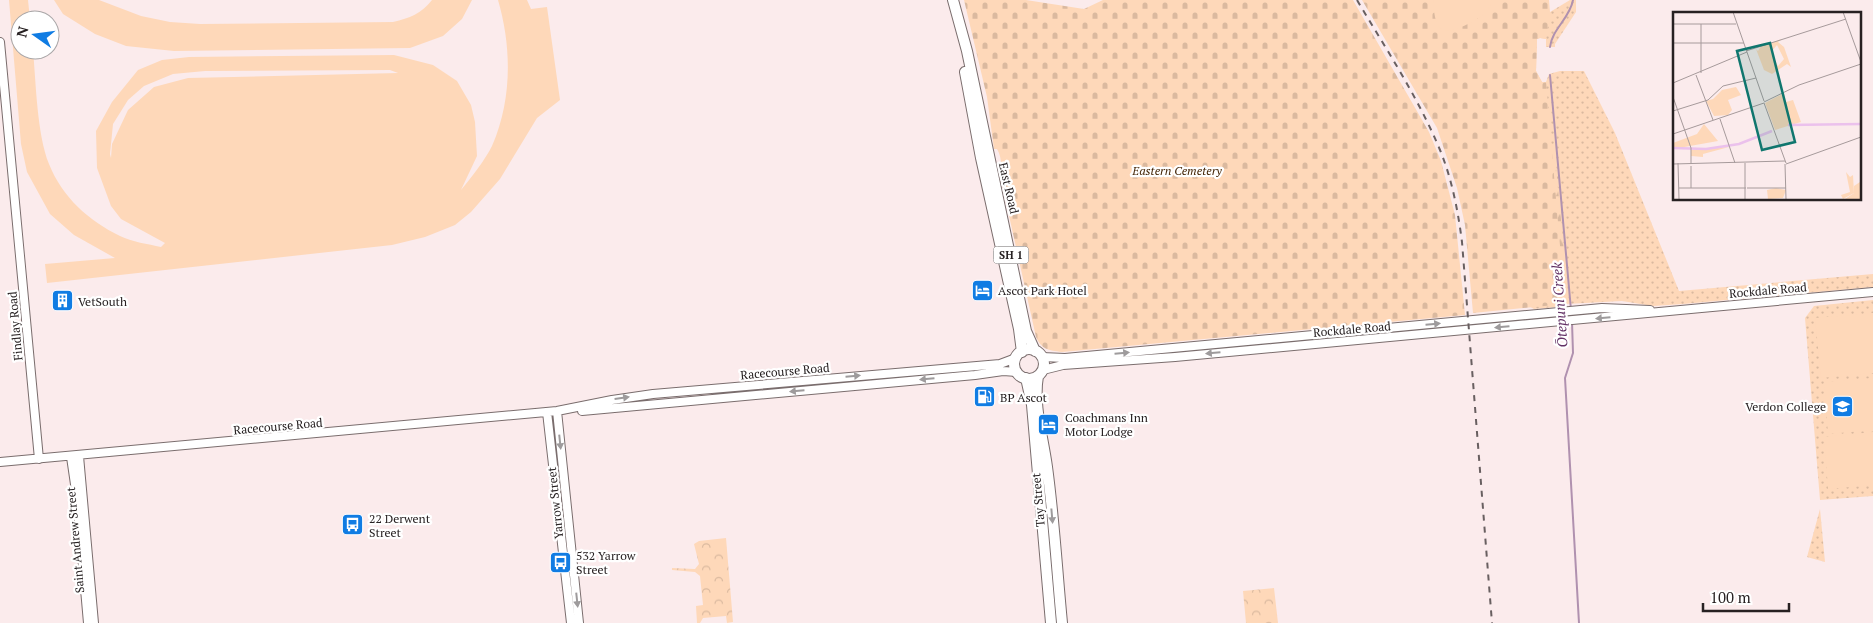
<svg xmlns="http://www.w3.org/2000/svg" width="1873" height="623" font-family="'PT Serif',serif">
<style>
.grass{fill:url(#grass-dots)}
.forest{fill:url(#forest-firs)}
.cemetery{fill:url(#cemetery-stones)}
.park{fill:url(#park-crowns)}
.garden{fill:#fed8b9;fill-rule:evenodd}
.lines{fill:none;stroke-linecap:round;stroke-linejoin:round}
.stream{stroke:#b091af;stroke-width:2}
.secondary-casing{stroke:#7a6d6d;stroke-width:10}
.highway-casing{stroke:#7a6d6d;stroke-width:12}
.secondary{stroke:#fff;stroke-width:8}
.highway{stroke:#fff;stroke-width:10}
.rail{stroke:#685f60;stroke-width:2;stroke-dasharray:6 6;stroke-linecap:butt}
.oneway{fill:#9e9b9c}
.labels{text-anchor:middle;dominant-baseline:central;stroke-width:4.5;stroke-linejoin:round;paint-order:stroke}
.shield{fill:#fff;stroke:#686464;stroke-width:1}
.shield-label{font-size:11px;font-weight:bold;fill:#272122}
.park-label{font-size:12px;font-style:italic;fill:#432405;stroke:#fff}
.street-label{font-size:12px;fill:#272122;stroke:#fff}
.poi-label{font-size:12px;fill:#272122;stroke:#fff;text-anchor:start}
.water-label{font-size:14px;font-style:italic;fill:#633165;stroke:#fff}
.inset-river{fill:none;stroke:#ebc1ec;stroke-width:2.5}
.inset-road{fill:none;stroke:#a69a9b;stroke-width:1}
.view{fill:#0f766e;fill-opacity:0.15;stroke:#0f766e;stroke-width:2.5}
.inset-edge{fill:none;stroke:#272122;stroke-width:2.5}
</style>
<defs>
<pattern id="grass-dots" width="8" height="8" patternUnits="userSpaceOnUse" patternTransform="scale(1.25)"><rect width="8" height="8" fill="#fed8b9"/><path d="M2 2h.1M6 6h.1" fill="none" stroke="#dab99f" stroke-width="1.8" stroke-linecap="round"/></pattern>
<pattern id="forest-firs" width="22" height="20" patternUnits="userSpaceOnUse" patternTransform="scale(1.25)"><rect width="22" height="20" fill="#fed8b9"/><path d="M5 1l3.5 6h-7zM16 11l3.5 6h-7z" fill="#dab99f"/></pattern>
<pattern id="cemetery-stones" width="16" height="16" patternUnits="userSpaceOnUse" patternTransform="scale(1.25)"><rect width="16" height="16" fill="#fed8b9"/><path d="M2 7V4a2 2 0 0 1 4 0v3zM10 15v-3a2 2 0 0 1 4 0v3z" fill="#dab99f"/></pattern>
<pattern id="park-crowns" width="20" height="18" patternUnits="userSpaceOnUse" patternTransform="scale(1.25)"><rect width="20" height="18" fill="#fed8b9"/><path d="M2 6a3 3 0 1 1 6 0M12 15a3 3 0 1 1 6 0" fill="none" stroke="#dab99f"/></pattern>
</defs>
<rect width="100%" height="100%" fill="#fbebec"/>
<path class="grass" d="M1570 0H1576V12L1555 44V47H1546V39L1540 38 1537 39 1536 71 1542 82H1546L1549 74 1560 71H1584L1615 133 1679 291 1873 274V287L1683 304 1653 306 1622 301 1566 304 1567 306 1534 309 1527 305 1447 43 1550 12Z
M1873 300V496L1820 500 1805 318 1814 306Z
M1820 509 1825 562 1807 557Z"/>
<path class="forest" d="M1554 147 1569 303 1538 304 1549 150Z"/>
<path class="cemetery" d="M964 0H1026L1084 9 1103 0H1353L1429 132 1441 161 1455 215 1465 315 1062 352C1048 350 1042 350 1036 337L998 166 1001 165C1001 159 1000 154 997 149H994L987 97Z
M1362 0H1549L1550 12 1546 39 1540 38 1537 39 1536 71 1542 82H1546L1565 304 1473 313 1465 225 1457 188 1437 128Z"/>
<path class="park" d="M726 538 733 622 727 623 726 616 703 618 700 623H697L696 606 703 605 700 576 695 572 672 570V568L695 569 699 564 694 544 699 541Z
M1274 588 1278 623H1246L1243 591Z"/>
<path class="garden" d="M9 0H28L30 20H20V50H33C36 83 37 134 49 164 62 197 89 221 120 236 132 242 148 244 161 247L165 243 121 219 111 206 97 168 96 131 112 102 138 70 162 60 189 57 394 55 433 65 457 81 471 105 475 122 477 156 461 190C471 178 485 160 492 146 512 100 512 48 498 0H527L531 9 547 7 560 100 537 118 500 179 471 212 455 225 425 237 392 245 47 283 45 264 115 258 74 235 50 214 27 172 21 144ZM390 70 398 73 188 78 154 87 128 110 112 144 111 158 110 154 113 124 128 100 144 86 173 74 205 71Z
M54 0H99L141 16 170 22 200 24 393 22C410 18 421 14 432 0H472L462 19 443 36 410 48 174 51 126 46 95 34 63 14Z
M1433 0H1492C1491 4 1489 8 1487 11 1480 19 1447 38 1439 27 1434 20 1434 8 1433 0Z
M1873 313V373L1821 378 1815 318Z
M1873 378V430L1828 434 1824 382Z
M1873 432V485L1828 489 1824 437Z"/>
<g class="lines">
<path class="stream" d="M1550 47C1552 29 1570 18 1573 0
M1550 75 1571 310
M1572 322 1573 353 1565 378 1579 623"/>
<defs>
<path id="secondary" d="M0 42 39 459
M1042 357 1065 358 1602 308 1650 310
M1043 370 1063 365 1175 357 1873 292
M557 411 579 623
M582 411 975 375 1003 371 1017 372
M547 412 571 623
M79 456 94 623
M71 457 77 498 88 623
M0 462 557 411 612 400 653 394 1000 364 1016 358"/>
<path id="highway" d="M953 0 967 51 1026 331 1035 351
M965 72 981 158 1019 329 1022 352
M1014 364a15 15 0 1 1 30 0a15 15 0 1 1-30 0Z
M1038 376C1033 405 1043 437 1047 467 1054 518 1057 571 1062 623
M1026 378 1032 405 1051 623"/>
</defs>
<use href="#secondary" class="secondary-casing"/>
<use href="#highway" class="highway-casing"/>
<use href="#secondary" class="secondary"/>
<use href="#highway" class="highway"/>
<path class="rail" d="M1357 0C1386 49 1418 97 1440 150 1452 179 1458 211 1462 242L1492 623"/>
</g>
<defs><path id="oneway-solid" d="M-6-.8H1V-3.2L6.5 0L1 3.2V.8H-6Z" transform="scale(1.25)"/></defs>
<g class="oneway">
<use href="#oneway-solid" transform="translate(1603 318) rotate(175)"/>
<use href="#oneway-solid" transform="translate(1433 324) rotate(-5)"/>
<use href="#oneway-solid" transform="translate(1502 327) rotate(175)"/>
<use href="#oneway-solid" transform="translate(1122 353) rotate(-5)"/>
<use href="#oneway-solid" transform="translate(1213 353) rotate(175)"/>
<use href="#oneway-solid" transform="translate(853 376) rotate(-5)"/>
<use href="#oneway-solid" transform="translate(927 379) rotate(175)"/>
<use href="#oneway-solid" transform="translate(797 391) rotate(175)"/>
<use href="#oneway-solid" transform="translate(622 398) rotate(-8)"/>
<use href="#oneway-solid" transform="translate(560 442) rotate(84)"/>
<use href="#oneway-solid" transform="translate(1052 516) rotate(85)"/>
<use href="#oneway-solid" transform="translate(577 600) rotate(84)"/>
</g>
<defs>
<symbol id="hotel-square" viewBox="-11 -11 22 22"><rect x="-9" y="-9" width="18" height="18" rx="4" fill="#107ce3" stroke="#fff"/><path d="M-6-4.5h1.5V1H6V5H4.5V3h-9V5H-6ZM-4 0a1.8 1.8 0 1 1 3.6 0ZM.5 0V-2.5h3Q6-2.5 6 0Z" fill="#fff"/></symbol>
<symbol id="building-square" viewBox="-11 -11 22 22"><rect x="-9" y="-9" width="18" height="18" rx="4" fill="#107ce3" stroke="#fff"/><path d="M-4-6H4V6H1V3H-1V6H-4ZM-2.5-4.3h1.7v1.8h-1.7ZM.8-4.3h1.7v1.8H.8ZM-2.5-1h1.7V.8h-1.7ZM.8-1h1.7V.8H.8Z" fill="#fff"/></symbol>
<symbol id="fuel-square" viewBox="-11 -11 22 22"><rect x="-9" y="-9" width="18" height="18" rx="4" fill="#107ce3" stroke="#fff"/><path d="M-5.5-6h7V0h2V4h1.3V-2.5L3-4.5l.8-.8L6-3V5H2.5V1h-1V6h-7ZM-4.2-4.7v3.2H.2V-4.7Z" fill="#fff"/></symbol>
<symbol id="school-square" viewBox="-11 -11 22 22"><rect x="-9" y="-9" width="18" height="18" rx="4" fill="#107ce3" stroke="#fff"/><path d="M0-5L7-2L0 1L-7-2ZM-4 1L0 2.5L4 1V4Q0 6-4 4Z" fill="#fff"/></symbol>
<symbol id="bus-square" viewBox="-11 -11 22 22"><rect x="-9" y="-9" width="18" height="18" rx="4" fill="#107ce3" stroke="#fff"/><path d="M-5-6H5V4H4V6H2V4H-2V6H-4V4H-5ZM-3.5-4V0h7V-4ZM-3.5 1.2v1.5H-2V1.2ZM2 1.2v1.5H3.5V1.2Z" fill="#fff"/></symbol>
</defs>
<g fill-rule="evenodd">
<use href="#hotel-square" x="970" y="278" width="25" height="25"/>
<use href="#building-square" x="50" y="288" width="25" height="25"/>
<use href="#fuel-square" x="972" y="384" width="25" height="25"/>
<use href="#school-square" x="1830" y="394" width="25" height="25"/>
<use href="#hotel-square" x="1036" y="412" width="25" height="25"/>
<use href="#bus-square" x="340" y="512" width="25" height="25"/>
<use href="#bus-square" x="548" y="550" width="25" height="25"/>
</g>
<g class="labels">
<rect class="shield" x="993.5" y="246.5" width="35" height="17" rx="4"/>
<g class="shield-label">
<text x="1011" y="255">SH 1</text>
</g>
<g class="park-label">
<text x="1177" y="170">Eastern Cemetery</text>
</g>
<g class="street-label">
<text transform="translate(1009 188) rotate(77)">East Road</text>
<text transform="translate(1768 290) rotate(-5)">Rockdale Road</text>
<text transform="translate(15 326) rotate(-95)">Findlay Road</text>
<text transform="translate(1352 329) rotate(-5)">Rockdale Road</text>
<text transform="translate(785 371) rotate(-5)">Racecourse Road</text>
<text transform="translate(278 426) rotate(-5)">Racecourse Road</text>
<text transform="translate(1038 500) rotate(-95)">Tay Street</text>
<text transform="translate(555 503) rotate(-96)">Yarrow Street</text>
<text transform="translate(75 540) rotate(-95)">Saint Andrew Street</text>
</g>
<g class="poi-label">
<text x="998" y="290">Ascot Park Hotel</text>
<text x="78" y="301">VetSouth</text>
<text x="1000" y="397">BP Ascot</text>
<text x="1826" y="406" text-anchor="end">Verdon College</text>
<text x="1065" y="417">Coachmans Inn<tspan x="1065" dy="14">Motor Lodge</tspan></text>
<text x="369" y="518">22 Derwent<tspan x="369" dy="14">Street</tspan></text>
<text x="576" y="555">532 Yarrow<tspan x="576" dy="14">Street</tspan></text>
</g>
<g class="water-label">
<text transform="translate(1559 305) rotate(-94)">Ōtepuni Creek</text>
</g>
</g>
<g transform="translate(1673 12)">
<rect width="188" height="188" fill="#fbebec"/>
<path d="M173 160 177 165 180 163 181 181 170 187 168 183 177 180Z" fill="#fed8b9"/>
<path d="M187 170V187H172L181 181V174Z" fill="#fed8b9"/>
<path d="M111 81 113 90 120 88 128 110 102 118 92 91Z" fill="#fed8b9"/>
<path d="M63 75 68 83 55 88 59 98 55 103 41 104 33 89 40 87 49 78ZM31 112 45 129 0 137V131L24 122ZM56 135 30 142V145L18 144V138ZM103 176 113 178 110 186 95 187 94 178Z" fill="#fed8b9"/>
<path d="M109 27 105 30 111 35 118 55 114 52 99 62 91 58 83 37 85 39 88 34ZM104 33 111 47 105 54 98 40Z" fill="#fed8b9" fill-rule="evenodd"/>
<path class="inset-river" d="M115 113 188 112M0 136 33 137 66 132 99 119"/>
<path class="inset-road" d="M60 0 91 89M170 0 188 50M0 12H63M0 31H71M73 39 173 7M28 61V12M23 63 40 108M0 71 74 40M0 85 18 136V151M91 90 126 73 188 52M91 91 113 151M0 99 35 88 50 74 83 66M47 107 62 151M0 122 91 91M5 151 6 187M72 151V187M0 152 112 149M112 152 113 187M113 152 188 125M18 154V176M6 176H73M74 176H113"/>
<path class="view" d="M97 31 122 130 89 138 64 39Z"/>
<rect width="188" height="188" class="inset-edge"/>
</g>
<g transform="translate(35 35) rotate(284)"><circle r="24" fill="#ffffff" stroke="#a9a6a7"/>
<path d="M0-4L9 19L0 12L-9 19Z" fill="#107ce3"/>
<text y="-8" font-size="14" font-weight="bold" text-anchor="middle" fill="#272122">N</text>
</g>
<path d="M1703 603v8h86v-8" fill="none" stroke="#272122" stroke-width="2.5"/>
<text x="1710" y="603" font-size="15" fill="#272122" stroke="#ffffff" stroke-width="4" paint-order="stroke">100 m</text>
</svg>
